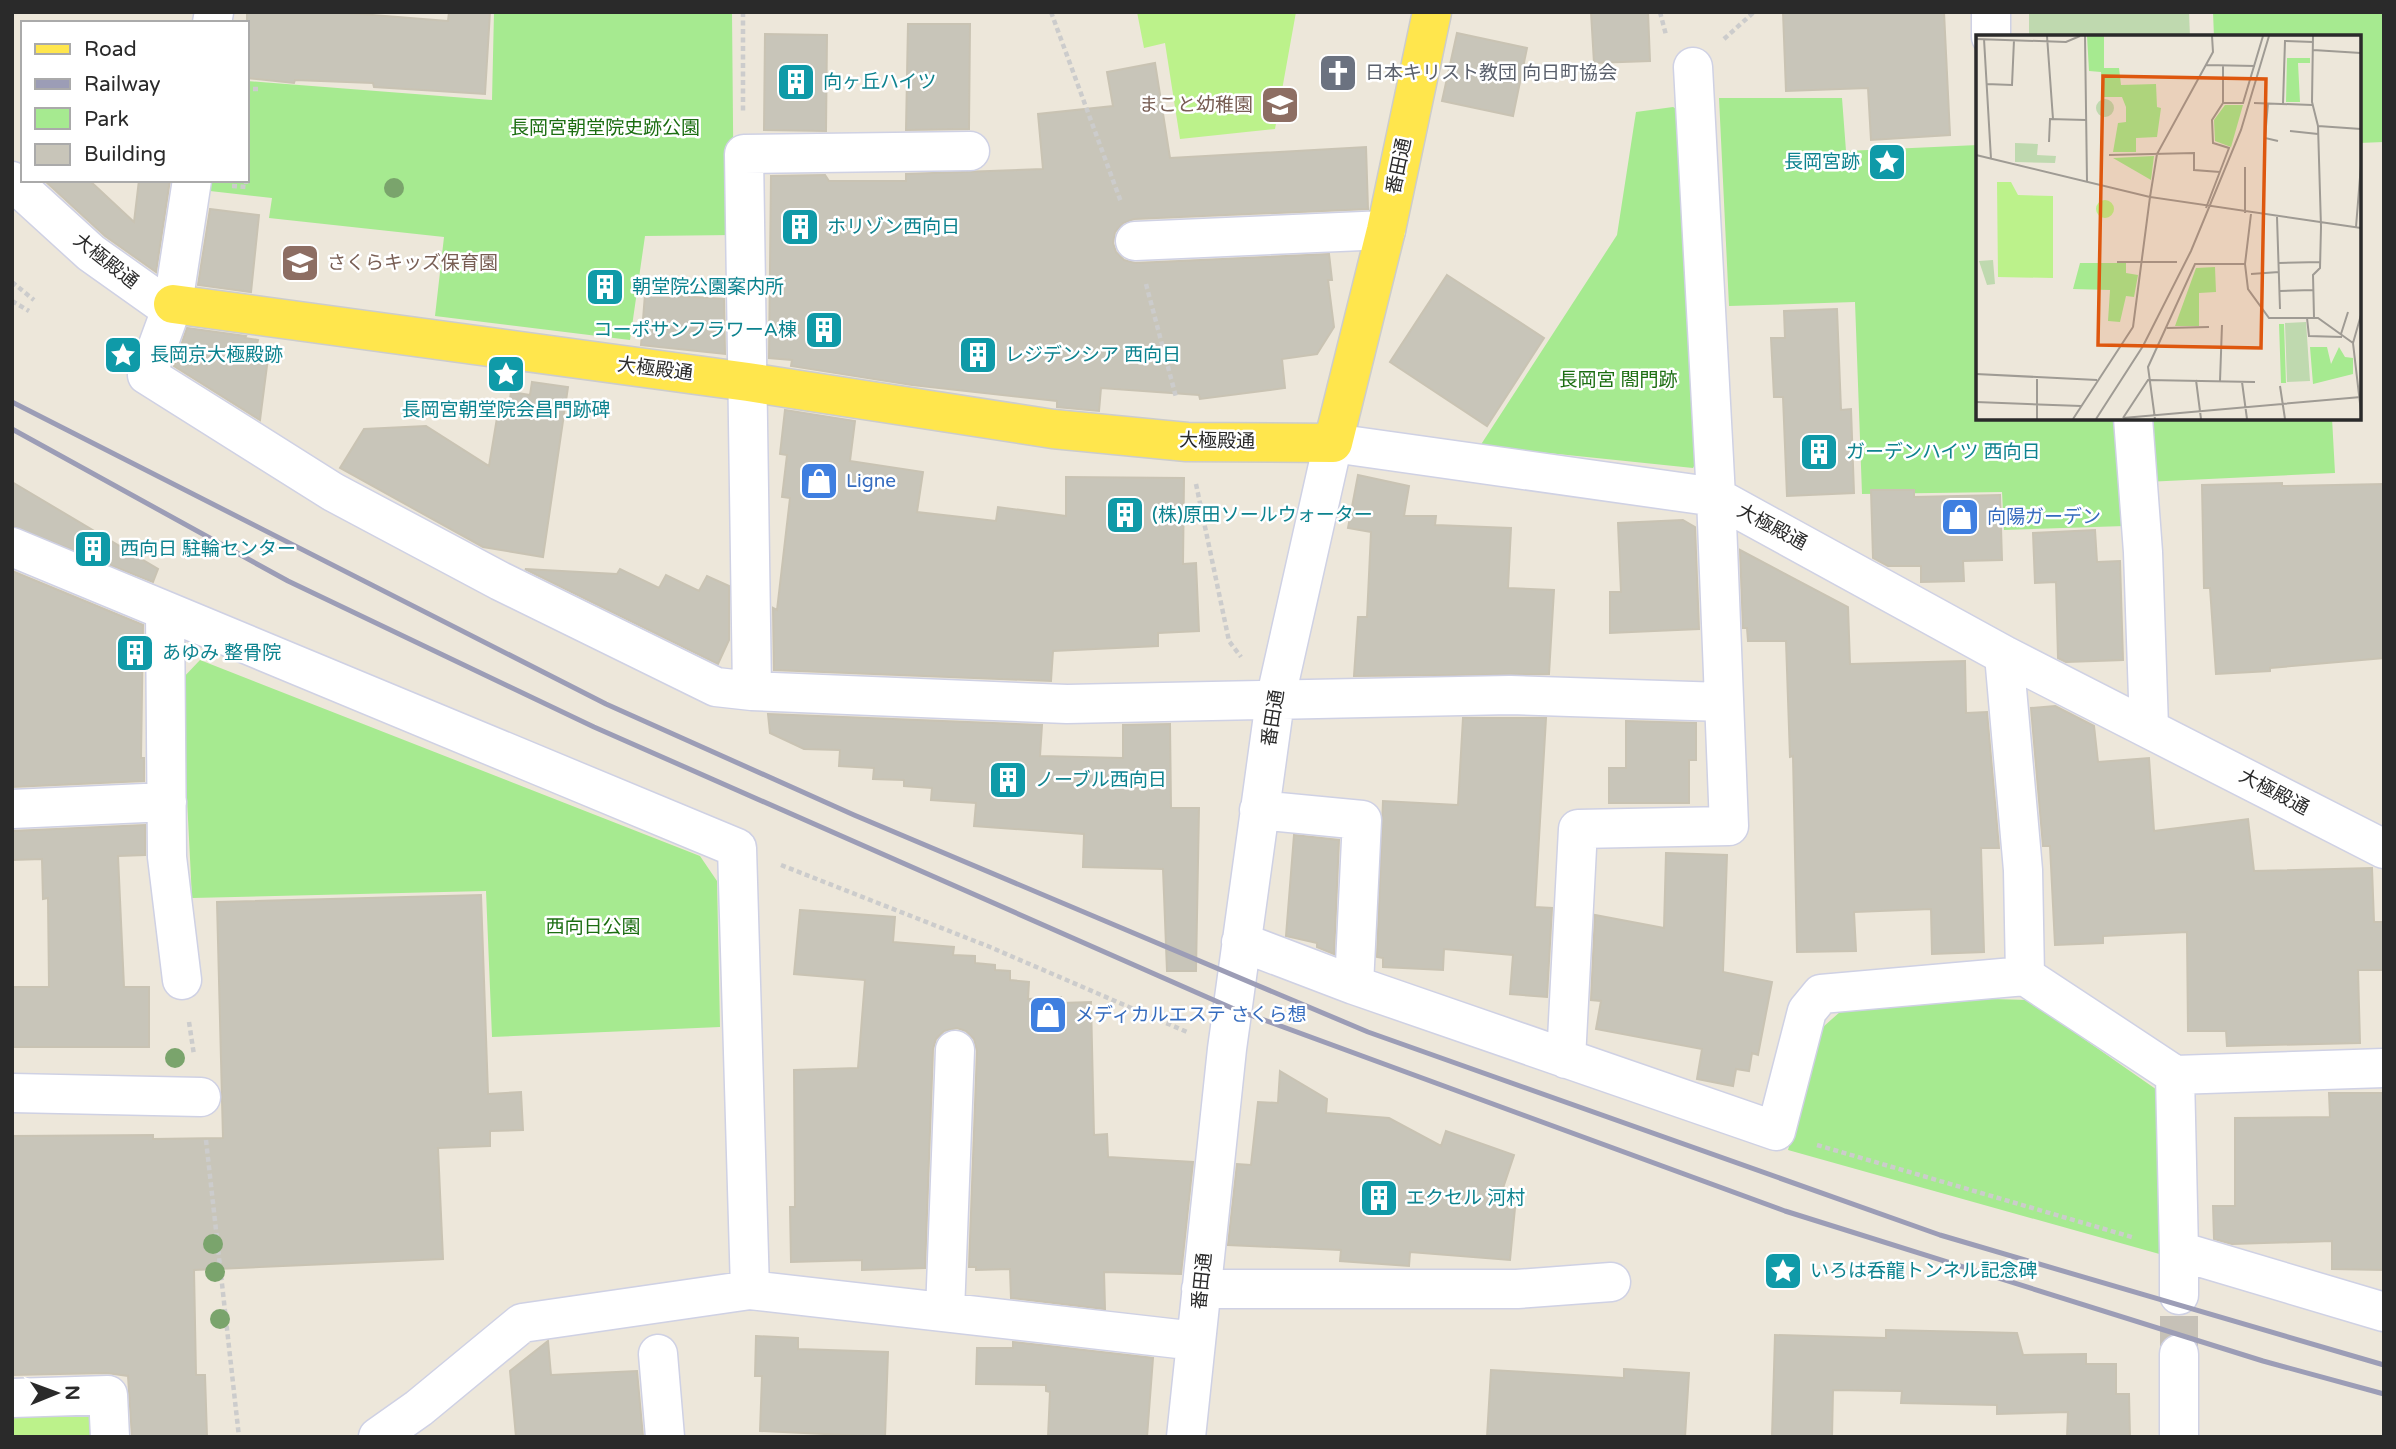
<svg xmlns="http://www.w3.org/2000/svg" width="2396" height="1449" font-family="'Varela Round','Noto Sans JP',sans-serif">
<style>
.green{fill:#a6ea90}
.cemetery{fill:#bfd9af}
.pitch{fill:#bcf28b}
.building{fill:#c8c5b9;stroke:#c9c3b3;stroke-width:2}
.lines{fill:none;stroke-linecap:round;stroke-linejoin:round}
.minor-tunnel{stroke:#c6c1b7;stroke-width:38;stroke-dasharray:38 19;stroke-linecap:butt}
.minor-casing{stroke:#cfd1e4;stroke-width:41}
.major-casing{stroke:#ccc;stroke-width:41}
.path{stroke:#ccc;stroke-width:4.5;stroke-dasharray:5 3.5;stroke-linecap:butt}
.minor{stroke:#fff;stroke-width:38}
.major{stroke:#ffe64d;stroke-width:38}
.rail{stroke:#9c9db6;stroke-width:5}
.tree{fill:#7aa46c}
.labels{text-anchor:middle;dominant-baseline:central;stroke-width:5;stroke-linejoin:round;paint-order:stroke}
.worship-label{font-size:19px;fill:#5b616d;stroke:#fff;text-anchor:start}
.culture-label{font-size:19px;fill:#0d838f;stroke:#fff;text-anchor:start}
.education-label{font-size:19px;fill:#785e54;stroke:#fff;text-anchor:end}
.park-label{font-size:19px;fill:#1c6e12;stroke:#fff}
.street-label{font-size:19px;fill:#2a2a2a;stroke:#fff}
.shop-label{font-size:19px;fill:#366cbe;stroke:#fff;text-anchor:start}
.inset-road{fill:none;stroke:#9f9b94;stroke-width:2}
.view{fill:#de570e;fill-opacity:0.15;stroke:#de570e;stroke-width:3.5}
.inset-edge{fill:none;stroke:#2a2a2a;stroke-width:3.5}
</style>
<rect width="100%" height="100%" fill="#ede7da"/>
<path class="green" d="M494 12H732L734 235 645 236 630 340 435 316 444 237 269 218 272 198 210 191 206 180H247V81L492 100Z
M2213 12H2384V142L2359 143V37H2214Z
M1719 98H1842L1846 151 1978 145V418H2332L2335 473 2124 483 2125 526 2004 530 2002 492 1862 494 1855 302 1729 306Z
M1673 107 1682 112 1702 451 1693 468 1480 446 1617 235 1636 112Z
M200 660 700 856 717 881 720 1027 492 1037 486 891 192 898 181 680Z
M1991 999 2028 1000 2160 1092 2163 1255 1788 1150 1823 1027 1841 1011Z"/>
<path class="cemetery" d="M2029 12H2189L2190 37H2029Z"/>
<path class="pitch" d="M1137 12H1296L1275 129 1180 139 1165 43 1144 48Z
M92 1402 93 1437H12V1404Z"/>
<path class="building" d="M247 12H335L448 21 449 12H490L485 94 374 87 373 83 295 80 294 83 247 78Z
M1591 12H1648L1650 61 1594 63Z
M1783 12H1944L1950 135 1871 140 1868 88 1786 91Z
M908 24H970L969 129 906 130Z
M1457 33 1527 48 1513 116 1442 101Z
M765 34 827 35 826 131 764 130Z
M1155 63 1170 158 1366 147 1368 209 1134 219 1123 223 1115 232 1113 243 1116 252 1124 260 1135 263 1329 254 1332 280H1328L1334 327 1317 354 1282 359 1285 388 1200 399 1199 395 1101 388 1099 411 1057 407V401L912 385 791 366 792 360 769 358 771 176 825 175 829 181H906V174L1043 169 1038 114 1113 106 1107 72Z
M44 180H89L134 222 139 180H170L156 272 105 236Z
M210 209 259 215 251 292 198 285Z
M1447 275 1544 338 1487 426 1390 362Z
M645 294 724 299 725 354 641 345Z
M1837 309 1841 410 1851 409 1854 493 1787 496 1783 397H1774L1771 338H1785L1784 311Z
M187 328 246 336 245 338 258 340 256 348 269 350 260 420 174 366Z
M532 382 568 387 543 557 483 547 340 468 364 429 426 426 489 466 498 412 508 414 511 392 530 395Z
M785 410 855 421 850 461 923 472 917 512 996 521 998 507 1066 516V477L1184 478 1183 564 1196 563 1199 631 1158 633V646L1053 651 1051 681 774 670 773 608 777 610 790 498 782 497 787 455 780 454Z
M1358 475 1409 486 1404 516H1436L1435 525 1511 528 1508 588 1554 590 1549 674 1354 676 1358 617H1367L1371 532 1348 528Z
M12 482 158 569 153 582 12 526Z
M2282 483V486L2384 484V658L2270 668V671L2216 674 2210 588H2204L2202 485Z
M1871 490H1914V497L2000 495 2002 560 1963 561 1964 581 1921 582V566H1888L1873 558Z
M1683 520 1695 527 1699 629 1610 633V592H1621L1618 523Z
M2095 530 2097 562 2120 561 2123 660 2066 662 2058 658 2056 582 2035 583 2033 533Z
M1740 550 1848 607 1850 664 1965 661 1966 713 1987 712 1999 848H1981L1984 952 1932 954 1931 909 1854 912 1856 951 1797 952 1793 756 1790 757 1786 641H1748L1747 628H1743Z
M525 569 617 574 620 569 659 588 666 575 699 591 707 576 729 586V640L718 664Z
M12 571 143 625 141 758H144V781L12 787Z
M2055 706 2094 726 2098 762 2149 758 2154 831 2248 819 2254 871 2372 868 2374 922H2384V970H2358L2360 1043 2227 1046 2226 1031H2188L2187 932 2103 936V943L2055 945 2050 846H2043L2031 708Z
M768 714 1042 725 1040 756 1123 758V725L1170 724 1171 808H1199L1196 971H1167L1163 869 1083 867 1084 834 974 826 976 803 931 800 932 788 904 786V780L873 779 874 768 839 766 840 750 804 749 770 733Z
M1463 718H1546L1535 907 1552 908 1547 997 1510 994 1513 955 1444 949 1443 970 1383 967V958L1377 957 1383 801 1458 805Z
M1626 721 1696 723V760H1689V803H1609V768H1626Z
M145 825V855L118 856 124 987H149V1047H12V987H49L48 898 43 899 42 859 12 860V831Z
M1294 835 1339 840 1334 954 1317 947V943L1286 936Z
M1666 853 1727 855 1723 972 1772 982 1758 1055 1752 1053 1749 1071 1736 1069 1733 1086 1697 1079 1702 1049 1596 1029 1601 1001 1591 1000 1595 915 1664 928Z
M481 895 488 1094 521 1092 523 1130 490 1131V1146L438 1148 443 1259 194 1270 196 1375H205L207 1437H132L128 1376 107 1373 12 1375V1136L153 1135V1139L223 1138 217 902Z
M800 910 895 917 893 942 954 947 953 955 975 956V963L995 965V970L1010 971V980L1029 982 1028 999 1061 997V1003L1091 1002 1094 1135 1107 1134 1108 1157 1193 1162 1181 1274 1104 1272 1105 1309 1011 1298 1010 1269 976 1270V1267H969L977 1051 974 1039 966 1031 957 1028 944 1031 936 1039 933 1049 925 1268 862 1270V1260L791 1262 790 1207H795L794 1070 858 1068 865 980 794 974Z
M1280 1071 1327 1099 1326 1113 1389 1118 1441 1146 1446 1131 1514 1155 1497 1206 1515 1208 1510 1260 1410 1252 1409 1266 1340 1261 1341 1250 1228 1245 1237 1164 1251 1165 1258 1102 1278 1103Z
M2329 1093H2384V1270L2332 1269V1241L2232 1244 2214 1239 2213 1206H2235V1118L2330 1117Z
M1886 1330 2017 1333 2023 1355 2086 1354V1364H2116V1394H2129L2130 1437H2067L2068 1412 1997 1414V1405L1901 1403 1902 1391 1833 1390 1832 1437H1772L1775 1335 1886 1338Z
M756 1336 798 1338V1349L888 1352 885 1437 760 1431 762 1376H755Z
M548 1341 551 1375 637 1371 643 1437H516L510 1371Z
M1013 1342 1153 1358 1147 1437H1048L1050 1392 1046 1391V1385L976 1384 977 1348H1013Z
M1624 1369 1689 1373 1685 1437H1487L1491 1370 1624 1378Z"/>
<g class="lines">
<path class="minor-tunnel" d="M2179 1354V1295"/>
<defs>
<path id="minor" d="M1991 12V37
M212 23 214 12
M192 180 173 304 147 375 333 492 500 581 716 687 752 691 1067 704 1510 695 1723 702
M12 181 91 253 160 302 173 304
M1135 241 1386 230
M2133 418 2143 552 2149 727
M12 547 737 848 750 1290
M165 612 167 857 182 980
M2004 655 2023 870 2025 976
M752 691 744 154 970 151
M12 809 167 802
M1259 810 1362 820 1354 985
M1241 942 1354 985 1776 1131 1807 1011 1821 994 2025 976 2175 1075 2179 1251 2384 1312
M1566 1059 1578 829 1729 826 1716 497 1693 67
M2175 1075 2384 1068
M12 1093 201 1097
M2179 1251V1295
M1201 1289H1517L1611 1282
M945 1312 955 1050
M658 1354 665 1437
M2179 1354V1437
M12 1398 108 1395 110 1437
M378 1437 419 1408 522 1323 750 1290 1196 1341
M1186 1437 1227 1049 1275 701 1333 443 1716 497 2004 655 2384 849"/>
<path id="major" d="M173 304 748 382 1053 429 1187 442 1333 443 1386 230 1432 12"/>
</defs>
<use href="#minor" class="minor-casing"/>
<use href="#major" class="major-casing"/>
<path class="path" d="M743 12V111
M1051 12 1121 202
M1660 12 1666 35
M1724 39 1754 12
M247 134V89H260
M232 186 246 187V180
M12 282 34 300
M1146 284 1176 397
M12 301 29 311
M1196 484 1229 641 1241 657
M781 865 990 947 1187 1032
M189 1022 194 1055
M206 1140 239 1437
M1817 1145 2135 1238"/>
<use href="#minor" class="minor"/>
<use href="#major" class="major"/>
<path class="rail" d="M12 402 606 704 854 815 1368 1032 1940 1235 2384 1365
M12 429 288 581 594 727 1234 1009 1785 1211 2263 1361 2384 1394"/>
</g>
<g class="tree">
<circle cx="394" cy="188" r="10"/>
<circle cx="175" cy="1058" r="10"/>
<circle cx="213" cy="1244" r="10"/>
<circle cx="215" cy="1272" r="10"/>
<circle cx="220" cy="1319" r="10"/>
</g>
<defs>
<symbol id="church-square" viewBox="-11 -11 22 22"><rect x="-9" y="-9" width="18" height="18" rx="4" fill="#6b7280" stroke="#fff"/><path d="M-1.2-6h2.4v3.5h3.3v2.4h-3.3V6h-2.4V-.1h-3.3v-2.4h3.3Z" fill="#fff"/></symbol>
<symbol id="building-square" viewBox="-11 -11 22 22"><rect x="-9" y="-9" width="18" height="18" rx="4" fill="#0f9aa8" stroke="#fff"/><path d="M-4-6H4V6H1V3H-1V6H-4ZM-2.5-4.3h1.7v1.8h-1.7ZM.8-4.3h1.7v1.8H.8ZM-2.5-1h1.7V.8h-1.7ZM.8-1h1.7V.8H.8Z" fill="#fff"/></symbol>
<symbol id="school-square" viewBox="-11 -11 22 22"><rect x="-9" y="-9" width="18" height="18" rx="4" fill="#8d6e63" stroke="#fff"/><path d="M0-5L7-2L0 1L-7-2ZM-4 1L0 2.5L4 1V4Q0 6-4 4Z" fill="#fff"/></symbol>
<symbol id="sight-square" viewBox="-11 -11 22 22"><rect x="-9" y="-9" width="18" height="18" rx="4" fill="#0f9aa8" stroke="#fff"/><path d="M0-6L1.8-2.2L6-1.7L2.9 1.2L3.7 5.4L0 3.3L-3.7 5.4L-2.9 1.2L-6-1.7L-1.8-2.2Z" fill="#fff"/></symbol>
<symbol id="shop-square" viewBox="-11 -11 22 22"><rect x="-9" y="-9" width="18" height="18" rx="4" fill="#3f7fe0" stroke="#fff"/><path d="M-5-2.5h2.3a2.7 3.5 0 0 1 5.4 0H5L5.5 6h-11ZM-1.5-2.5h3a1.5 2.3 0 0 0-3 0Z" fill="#fff"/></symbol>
</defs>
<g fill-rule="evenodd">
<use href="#church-square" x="1316" y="51" width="44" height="44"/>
<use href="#building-square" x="774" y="60" width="44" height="44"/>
<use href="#school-square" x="1258" y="83" width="44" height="44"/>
<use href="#sight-square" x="1865" y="140" width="44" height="44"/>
<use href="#building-square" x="778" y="205" width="44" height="44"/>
<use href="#school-square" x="278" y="241" width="44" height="44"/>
<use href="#building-square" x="583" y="265" width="44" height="44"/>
<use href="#building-square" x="802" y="308" width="44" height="44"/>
<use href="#sight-square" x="101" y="333" width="44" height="44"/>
<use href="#building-square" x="956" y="333" width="44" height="44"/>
<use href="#sight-square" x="484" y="352" width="44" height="44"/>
<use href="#building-square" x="1797" y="430" width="44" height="44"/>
<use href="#shop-square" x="797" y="459" width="44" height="44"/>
<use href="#building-square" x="1103" y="493" width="44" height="44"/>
<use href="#shop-square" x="1938" y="495" width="44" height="44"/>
<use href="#building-square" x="71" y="527" width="44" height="44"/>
<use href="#building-square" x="113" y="631" width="44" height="44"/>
<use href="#building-square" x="986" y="758" width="44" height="44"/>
<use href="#shop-square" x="1026" y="993" width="44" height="44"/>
<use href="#building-square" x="1357" y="1176" width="44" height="44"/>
<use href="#sight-square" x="1761" y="1249" width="44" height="44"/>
</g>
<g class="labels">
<g class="worship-label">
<text x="1365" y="73">日本キリスト教団 向日町協会</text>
</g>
<g class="culture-label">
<text x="823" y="82">向ヶ丘ハイツ</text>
<text x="1860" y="162" text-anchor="end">長岡宮跡</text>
<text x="827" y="227">ホリゾン西向日</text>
<text x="632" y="287">朝堂院公園案内所</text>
<text x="797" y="330" text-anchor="end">コーポサンフラワーA棟</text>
<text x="150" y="355">長岡京大極殿跡</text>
<text x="1005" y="355">レジデンシア 西向日</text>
<text x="506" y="410" text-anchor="middle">長岡宮朝堂院会昌門跡碑</text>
<text x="1846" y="452">ガーデンハイツ 西向日</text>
<text x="1152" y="515">(株)原田ソールウォーター</text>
<text x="120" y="549">西向日 駐輪センター</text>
<text x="162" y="653">あゆみ 整骨院</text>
<text x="1035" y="780">ノーブル西向日</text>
<text x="1406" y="1198">エクセル 河村</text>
<text x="1810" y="1271">いろは呑龍トンネル記念碑</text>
</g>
<g class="education-label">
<text x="1253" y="105">まこと幼稚園</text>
<text x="327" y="263" text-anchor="start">さくらキッズ保育園</text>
</g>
<g class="park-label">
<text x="605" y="128">長岡宮朝堂院史跡公園</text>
<text x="1618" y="380">長岡宮 閤門跡</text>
<text x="593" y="927">西向日公園</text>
</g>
<g class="street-label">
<text transform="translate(1399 166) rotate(-78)">番田通</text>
<text transform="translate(106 261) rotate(38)">大極殿通</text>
<text transform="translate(655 369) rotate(7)">大極殿通</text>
<text transform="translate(1217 441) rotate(1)">大極殿通</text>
<text transform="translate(1772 527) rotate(28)">大極殿通</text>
<text transform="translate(1273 718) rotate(-81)">番田通</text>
<text transform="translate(2274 792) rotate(28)">大極殿通</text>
<text transform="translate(1202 1281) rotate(-84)">番田通</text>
</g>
<g class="shop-label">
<text x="846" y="481">Ligne</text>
<text x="1987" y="517">向陽ガーデン</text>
<text x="1075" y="1015">メディカルエステ さくら想</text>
</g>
</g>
<g transform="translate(1976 35)">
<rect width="385" height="385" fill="#ede7da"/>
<path d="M111 1H128V33H143L145 50 180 49 181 72 185 73 181 102 160 103V117H137L142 88 150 87V72L146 62H127L125 37 113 36ZM311 23H334V28H322L324 67H310ZM249 70H267L255 112 239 106 238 85ZM178 121 175 145 137 123ZM104 228H150V238L162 240 158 262 150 261 144 287 132 286 134 255 97 254ZM239 232 240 257 223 258V291H199L220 233ZM303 289H308L310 348H305ZM334 312H351L355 329 363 312 369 322 377 323V339L337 349Z" fill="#a6ea90"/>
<path d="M120 73a9 9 0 1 1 18 0a9 9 0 1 1-18 0ZM39 108 62 109 61 120 80 121 79 128 39 127ZM17 225 19 249 11 250 3 226ZM330 287 334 346 311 347 309 288Z" fill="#bfd9af"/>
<path d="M21 147H35L42 160 77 161V243L22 242ZM120 174a9 9 0 1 1 18 0a9 9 0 1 1-18 0Z" fill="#bcf28b"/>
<path class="inset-road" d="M71 1 77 84M109 1 111 146M236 1 237 17 181 119 174 162 385 193M337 1 336 67 342 91 345 192 344 233 337 240 338 282M0 4 90 7 104 1M8 4 15 124M337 15 385 18M230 30 279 31M247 30V68M10 49 36 50 38 5M278 68 336 70M292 68 289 103 302 106M307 69 309 6 337 7M342 91 385 94M314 96 342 99M73 107 74 84 110 85M0 120 174 162 157 292M133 120 218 118V135L244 137M269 132V178M230 173 253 113 237 108 236 85 247 68H267L287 1M275 179 269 229 272 254 293 283H342L377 308M301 182 304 274M380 192 385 130M141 227H201M303 228 344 227M275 239 303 237M304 256 337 255M385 280 377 308 385 377M331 283 333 301 366 302M191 293 233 292M365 299 372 277M0 339 121 345M220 345 225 384M244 346 246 290M266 347 271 384M304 351 309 384M0 367 105 371M147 383 385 362M147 383 172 345 279 347M61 384V344M97 384 157 292M120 384 167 311 215 216 265 95 293 1M179 384 172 332 219 229H269"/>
<path class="view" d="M127 41 290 44 285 313 122 310Z"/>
<rect width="385" height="385" class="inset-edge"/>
</g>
<rect width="2396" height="1449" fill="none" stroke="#2a2a2a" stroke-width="28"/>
<rect x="21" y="21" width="228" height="161" fill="#ffffff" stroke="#aaaaaa" stroke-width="2"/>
<rect x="35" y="44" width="35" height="10" fill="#ffe64d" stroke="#aaaaaa" stroke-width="2"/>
<text x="84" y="56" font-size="21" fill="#2a2a2a">Road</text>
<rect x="35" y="79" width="35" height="10" fill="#9c9db6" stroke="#aaaaaa" stroke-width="2"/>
<text x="84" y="91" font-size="21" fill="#2a2a2a">Railway</text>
<rect x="35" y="108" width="35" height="21" fill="#a6ea90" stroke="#aaaaaa" stroke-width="2"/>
<text x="84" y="126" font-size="21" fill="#2a2a2a">Park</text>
<rect x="35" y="144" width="35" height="21" fill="#c8c5b9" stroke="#aaaaaa" stroke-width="2"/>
<text x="84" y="161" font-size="21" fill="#2a2a2a">Building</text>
<g transform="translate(56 1393) rotate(89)" stroke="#ffffff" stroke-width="5" paint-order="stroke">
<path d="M0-5L12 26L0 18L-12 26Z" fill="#2a2a2a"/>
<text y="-10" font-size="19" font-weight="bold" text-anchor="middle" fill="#2a2a2a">N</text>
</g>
</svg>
